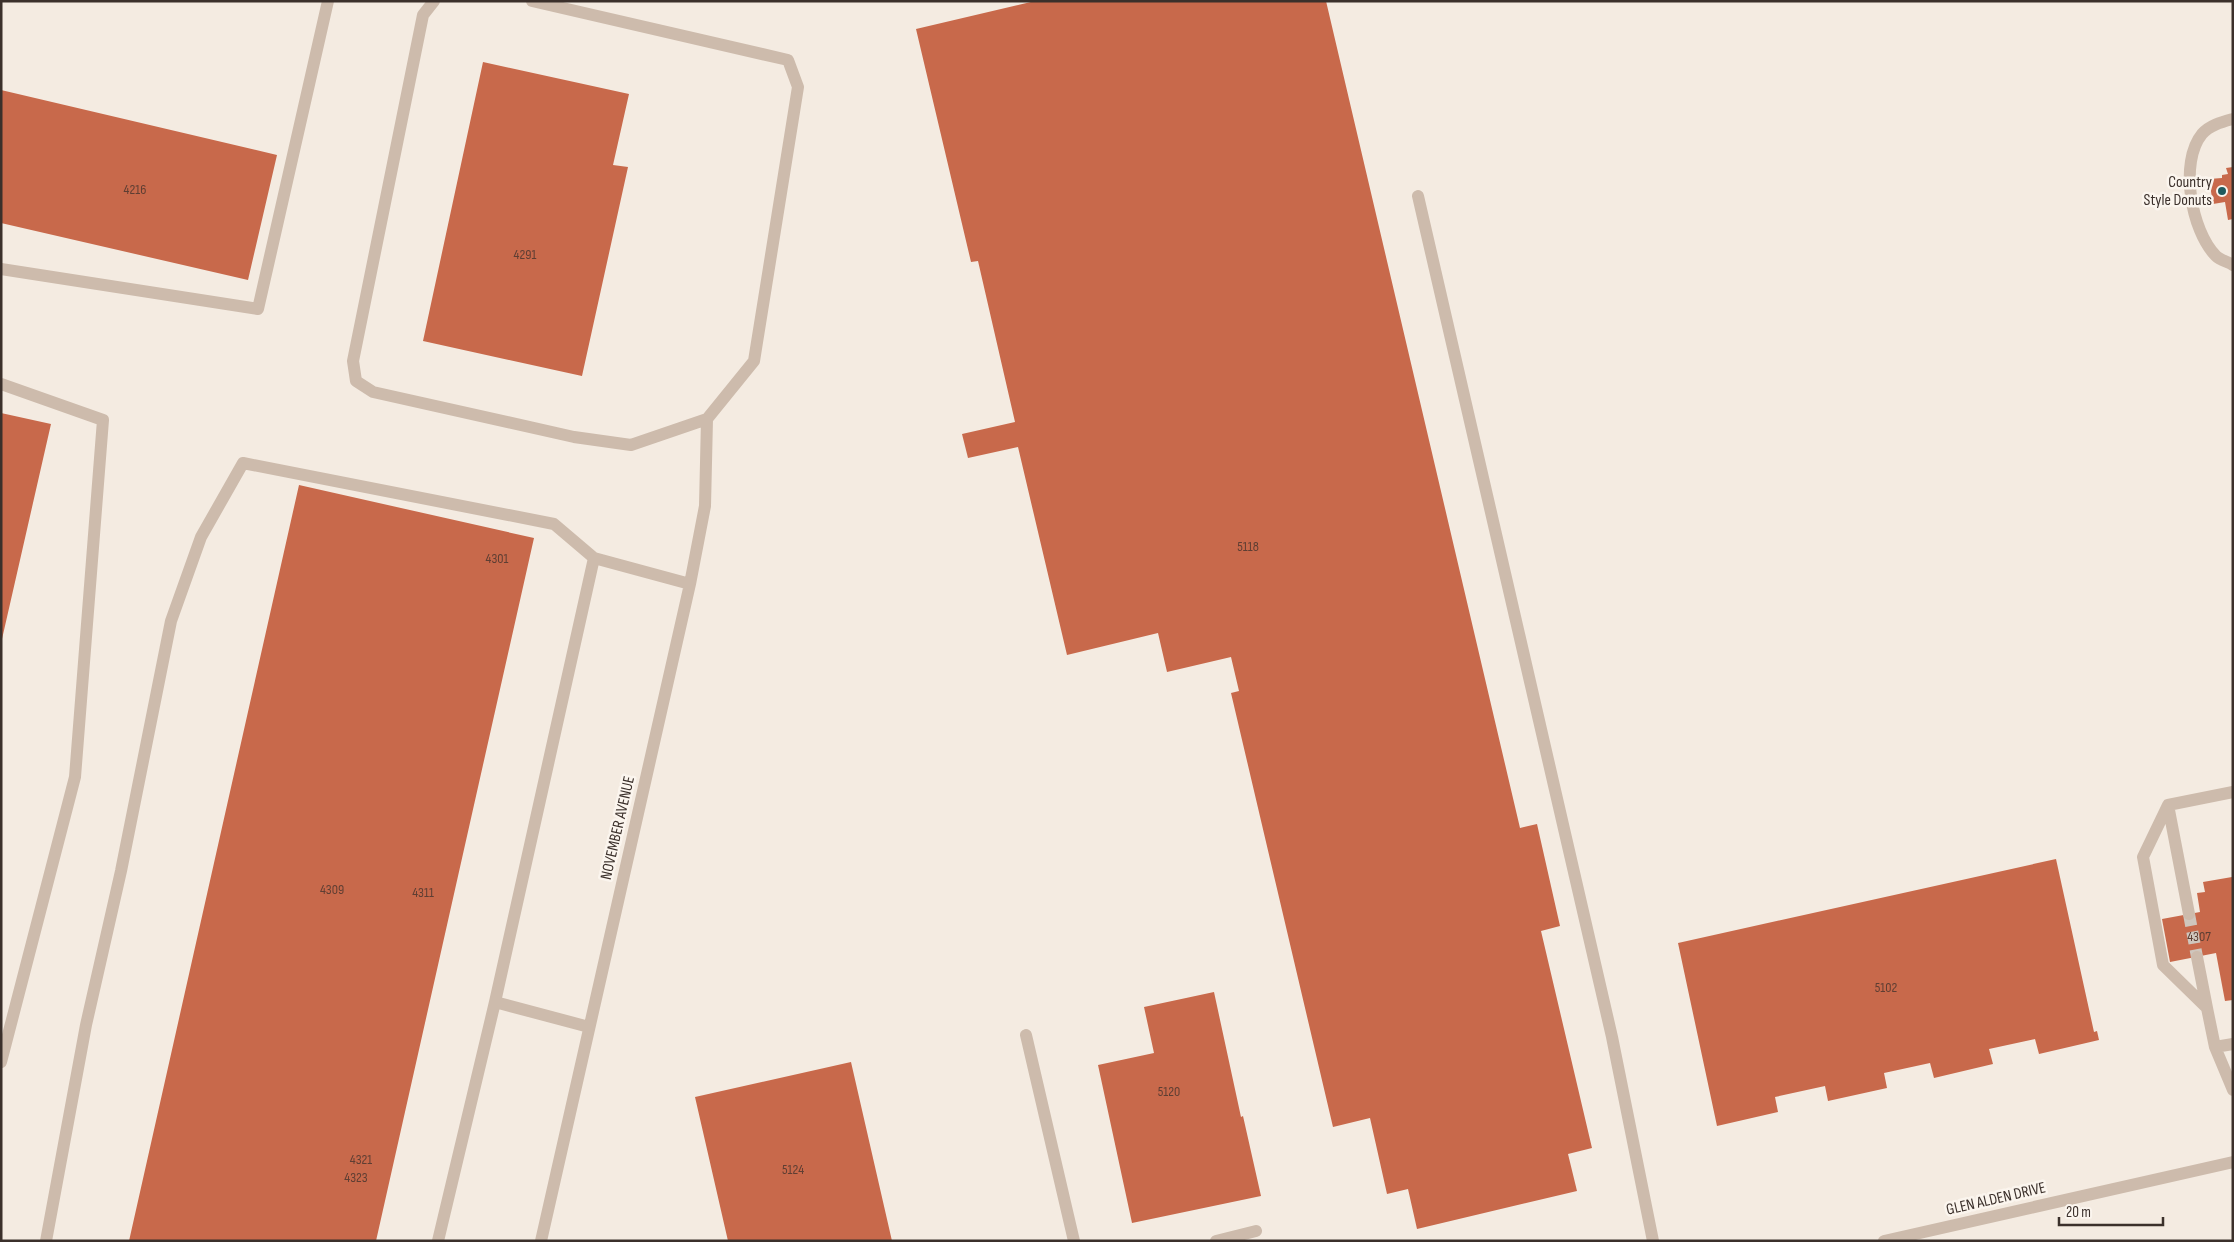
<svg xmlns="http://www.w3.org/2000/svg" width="2234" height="1242" font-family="'Sofia Sans Condensed',sans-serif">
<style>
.building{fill:#c8694b}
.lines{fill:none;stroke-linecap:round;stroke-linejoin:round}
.minor-tunnel{stroke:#cfc6bd;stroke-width:12;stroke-dasharray:12 6;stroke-linecap:butt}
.minor{stroke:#cdbbac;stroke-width:12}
.poi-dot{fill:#1f5a5e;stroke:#fbf5ee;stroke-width:2}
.labels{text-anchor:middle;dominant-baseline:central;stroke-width:5;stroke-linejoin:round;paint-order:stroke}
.number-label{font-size:14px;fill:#5e3e33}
.poi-label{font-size:16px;fill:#3b302b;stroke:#fbf5ee;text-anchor:end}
.street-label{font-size:16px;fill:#3b302b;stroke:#fbf5ee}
</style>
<rect width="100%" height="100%" fill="#f4ebe1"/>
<path class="building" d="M1035 1H1326L1520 828 1537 824 1560 926 1541 931 1592 1148 1568 1154 1577 1191 1417 1229 1408 1189 1387 1194 1370 1118 1333 1127 1231 693 1239 691 1231 657 1167 672 1158 633 1067 655 1018 447 968 458 962 434 1015 422 978 261 971 262 916 29Z
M483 62 629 94 613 165 628 167 582 376 423 341Z
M1 90 277 155 248 280 1 223Z
M2233 167V219L2228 220 2225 202 2213 204 2209 179 2222 178V175L2228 174 2226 168Z
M1 413 51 424 2 639H1Z
M299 485 534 538 376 1241H129Z
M2056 859 2094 1032 2097 1031 2099 1040 2039 1054 2035 1039 1989 1049 1993 1064 1934 1078 1930 1063 1884 1073 1887 1088 1828 1101 1825 1086 1775 1097 1778 1112 1717 1126 1678 943Z
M2232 877 2233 1000 2225 1001 2216 953 2170 962 2162 919 2200 912 2197 893 2205 892 2203 882Z
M1214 992 1241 1117 1243 1116 1261 1196 1132 1223 1098 1065 1154 1053 1144 1007Z
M851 1062 892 1241H728L695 1097Z"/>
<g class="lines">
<path class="minor-tunnel" d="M2189 914 2197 957"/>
<path class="minor" d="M434 1 423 15 353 361 356 381 373 392 574 437 631 445 707 419 754 361 798 87 788 60 532 1
M2233 119C2222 122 2210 125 2202 134 2179 162 2191 231 2216 256 2220 260 2228 262 2233 265
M1418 196 1612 1037 1653 1241
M1 269 258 309 328 1
M1 384 103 420 75 777 1 1062
M2233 792 2168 805 2143 857 2163 965 2207 1008 2215 1047 2233 1090
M2168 805 2189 914
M2197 957 2207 1008
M495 1002 589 1027
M1026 1035 1074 1241
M2215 1047 2233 1044
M46 1241 86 1025 121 871 171 621 201 537 243 463 554 524 594 558
M438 1241 495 1002 594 558 690 584
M541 1241 690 584 705 506 707 419
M1216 1241 1256 1231
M1884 1241 2233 1162"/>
</g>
<circle class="poi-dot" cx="2222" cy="191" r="5"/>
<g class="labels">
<g class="number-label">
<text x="135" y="189">4216</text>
<text x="525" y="254">4291</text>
<text x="1248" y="546">5118</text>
<text x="497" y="558">4301</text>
<text x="332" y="889">4309</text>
<text x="423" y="892">4311</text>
<text x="2199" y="936">4307</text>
<text x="1886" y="987">5102</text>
<text x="1169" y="1091">5120</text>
<text x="361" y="1159">4321</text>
<text x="793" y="1169">5124</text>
<text x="356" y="1177">4323</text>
</g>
<g class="poi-label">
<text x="2212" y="182">Country<tspan x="2212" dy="18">Style Donuts</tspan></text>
</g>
<g class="street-label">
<text transform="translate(618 828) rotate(-77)">NOVEMBER AVENUE</text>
<text transform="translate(1996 1199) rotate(-13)">GLEN ALDEN DRIVE</text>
</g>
</g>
<rect width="2234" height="1242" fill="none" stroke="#3b302b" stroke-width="5"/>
<path d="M2059 1217v8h104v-8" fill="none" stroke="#3b302b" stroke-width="2.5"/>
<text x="2066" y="1217" font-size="15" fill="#3b302b" stroke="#fbf5ee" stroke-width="4" paint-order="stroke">20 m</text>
</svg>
